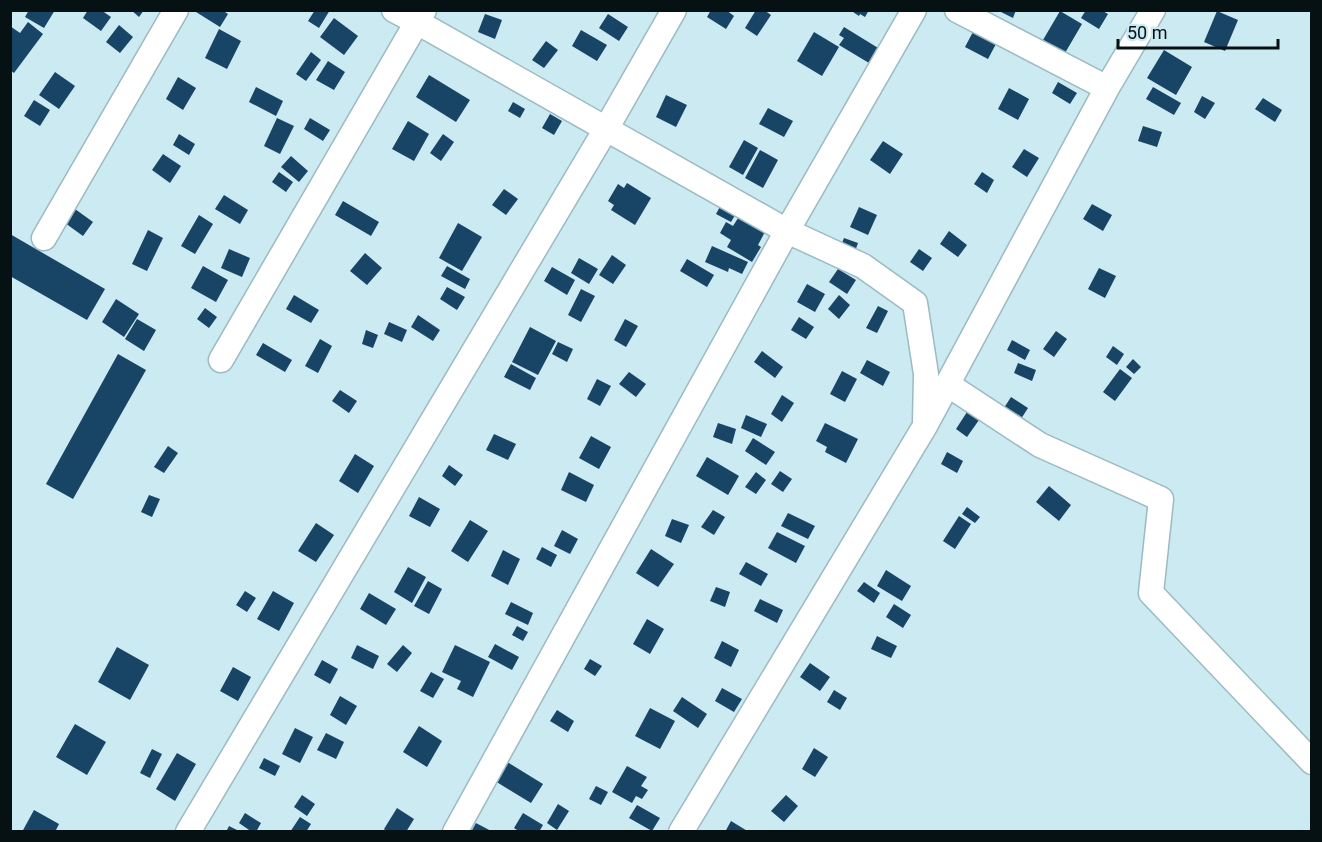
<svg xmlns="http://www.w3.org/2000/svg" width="1322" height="842" font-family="Roboto,sans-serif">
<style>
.building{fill:#184466}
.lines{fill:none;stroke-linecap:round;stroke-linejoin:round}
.minor-casing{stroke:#9cbac1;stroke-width:27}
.minor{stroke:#fff;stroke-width:24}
</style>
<rect width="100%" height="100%" fill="#cbeaf2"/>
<path class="building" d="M29 10H55L44 28 25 17Z
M88 10H101L111 17 101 31 83 18Z
M131 10H144L139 17Z
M197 10H222L228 14 220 27 196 12Z
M315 10H330L319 28 308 21Z
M711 10H726L734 16 726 29 707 17Z
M756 10H764L771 15 757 36 745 28Z
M850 10H869L865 17 860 14 859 16Z
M997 10H1016L1013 18Z
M1086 10H1101L1108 14 1099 29 1081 18Z
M1060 11 1082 24 1065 53 1043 40Z
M1217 11 1238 20 1225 51 1204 42Z
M485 14 502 20 495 39 478 32Z
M608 14 628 27 619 41 599 28Z
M334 18 358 36 344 55 320 37Z
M28 22 43 34 14 73 10 70V26L20 33Z
M119 25 133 37 120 53 106 42Z
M844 27 883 51 874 66 839 45 844 38 839 35Z
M219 29 241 41 227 69 205 58Z
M581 30 607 45 597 61 572 46Z
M974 30 997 42 988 59 965 47Z
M814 32 839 47 822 76 797 61Z
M546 41 558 50 544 68 532 60Z
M1164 50 1192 67 1176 95 1147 78Z
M311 52 321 60 306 81 296 74Z
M328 61 345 72 334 90 316 80Z
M55 72 75 86 59 109 39 95Z
M429 75 470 100 456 122 416 97Z
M178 77 196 88 183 110 166 99Z
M1058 82 1077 93 1070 104 1052 93Z
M256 87 283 101 276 116 249 102Z
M1153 87 1181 103 1174 115 1146 99Z
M1009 88 1029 99 1018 120 998 109Z
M666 95 687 105 676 127 656 117Z
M1202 96 1215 103 1205 119 1194 112Z
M1263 98 1282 110 1275 122 1255 109Z
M34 100 50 110 40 126 24 116Z
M513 102 525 109 520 118 508 111Z
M768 108 793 121 784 137 759 124Z
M550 114 562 121 554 135 542 128Z
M277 118 294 126 280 154 264 146Z
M310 118 330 130 323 141 304 129Z
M408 121 429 134 414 161 392 149Z
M1143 126 1162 132 1157 147 1138 141Z
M179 134 195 144 189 155 173 145Z
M443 134 454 142 441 161 430 153Z
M744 140 758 148 743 175 729 167Z
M883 141 903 154 890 174 870 160Z
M1024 149 1039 158 1027 177 1012 167Z
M760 150 778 160 763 188 745 178Z
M163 154 181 166 170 183 152 170Z
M291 156 308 171 299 182 281 167Z
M279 172 293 182 286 192 272 182Z
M982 172 994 180 987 193 974 184Z
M627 183 651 198 635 225 611 210 614 205 608 201 618 184 624 188Z
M504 189 518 199 506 215 492 205Z
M224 195 248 210 240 224 215 209Z
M343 201 379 222 371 236 335 215Z
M722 203 737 212 731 222 716 214Z
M1092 204 1112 215 1103 231 1083 219Z
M859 207 877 215 868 235 850 227Z
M75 209 93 222 83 236 65 223Z
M199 215 213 224 195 254 181 246Z
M740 215 766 230 758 245 761 247 752 262 727 247 731 240 720 233 726 222 733 226Z
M458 223 482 237 462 271 439 258Z
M148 230 163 238 147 271 132 264Z
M949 231 967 245 958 257 940 244Z
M10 234 105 289 87 320 10 276Z
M844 238 858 243 854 254 840 248Z
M712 246 748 262 742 274 729 268 728 272 705 262Z
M229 249 250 258 242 277 221 268Z
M919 249 932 258 923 271 910 262Z
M365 253 382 268 367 285 350 271Z
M612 255 626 265 613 284 599 275Z
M579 258 598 269 589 284 571 273Z
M687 259 714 275 707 287 680 271Z
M203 266 228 280 216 302 191 288Z
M447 266 470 279 465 289 441 276Z
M552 267 575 280 567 295 544 281Z
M1099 268 1116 276 1105 298 1088 289Z
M838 269 856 280 847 294 829 282Z
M807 284 825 294 815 312 797 302Z
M447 287 465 297 457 310 440 299Z
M581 289 595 296 581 322 568 315Z
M294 295 319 310 311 323 286 309Z
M839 295 850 305 839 319 828 309Z
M116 299 139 314 124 337 102 322Z
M878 306 888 311 877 333 866 328Z
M205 308 217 317 209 328 197 319Z
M418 315 440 330 433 341 411 327Z
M799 317 814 327 806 339 791 330Z
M137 319 156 330 144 351 125 339Z
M625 319 638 326 626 347 614 340Z
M389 322 407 330 402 342 384 334Z
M530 327 556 341 538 375 512 362Z
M366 330 378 335 373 348 362 344Z
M1056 331 1067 339 1054 357 1043 349Z
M320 339 332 346 318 373 305 366Z
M1012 340 1030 350 1025 360 1007 350Z
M558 342 573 349 567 362 552 354Z
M263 343 292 360 285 372 256 355Z
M1113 346 1124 354 1117 365 1106 357Z
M762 351 783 367 775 378 754 362Z
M118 354 146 370 73 499 46 484Z
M1133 359 1141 367 1134 374 1126 367Z
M867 360 890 372 883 386 860 373Z
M1018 363 1036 370 1032 381 1014 373Z
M511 364 536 378 530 390 504 377Z
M1120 369 1132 378 1115 401 1103 392Z
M842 371 857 379 845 402 830 394Z
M629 372 646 384 636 397 619 384Z
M597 379 611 386 600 406 587 399Z
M340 390 357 401 349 413 332 401Z
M782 395 794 403 782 422 771 414Z
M1011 397 1028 408 1019 422 1002 411Z
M967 412 979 420 967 437 956 429Z
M746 415 767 424 761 437 741 428Z
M718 423 736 429 732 444 713 437Z
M825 423 858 439 846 463 825 452 827 447 816 441Z
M494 434 516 444 508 460 486 450Z
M591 436 611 447 599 469 579 458Z
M753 438 775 452 766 465 745 451Z
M168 446 178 453 164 473 154 467Z
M947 452 963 461 957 473 941 464Z
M355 454 374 466 358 493 339 481Z
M707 457 739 476 728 495 696 476Z
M449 465 463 475 455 486 442 476Z
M780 471 792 479 783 492 771 484Z
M569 472 594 485 586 502 561 490Z
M756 472 766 480 756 494 745 487Z
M1049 486 1071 505 1059 521 1036 502Z
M149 495 160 499 152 517 141 512Z
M419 497 440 509 430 527 409 516Z
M967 507 980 517 975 523 962 514Z
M713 510 725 517 714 535 701 527Z
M788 513 815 526 808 539 781 526Z
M959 516 971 524 955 549 943 541Z
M672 519 689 525 681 543 665 536Z
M470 520 488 531 468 562 451 551Z
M316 523 334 535 316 562 298 551Z
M562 530 578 539 570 554 554 546Z
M777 532 805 546 796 563 768 548Z
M542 547 557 555 551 567 536 559Z
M651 549 674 564 658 587 636 573Z
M503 550 520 559 508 585 491 576Z
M746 562 768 574 761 586 739 574Z
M408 567 426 577 412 603 394 592Z
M886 570 911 586 902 601 877 586Z
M428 581 442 589 429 614 414 606Z
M864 582 880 593 874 603 857 591Z
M716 587 730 592 725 607 710 601Z
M245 591 256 598 247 612 236 605Z
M273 591 294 603 279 631 257 619Z
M369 593 396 609 386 625 360 609Z
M760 599 783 610 777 623 754 611Z
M511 602 533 613 528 625 505 614Z
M894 604 911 615 903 628 886 617Z
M647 619 664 629 650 654 633 644Z
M517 626 528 632 523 641 512 635Z
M877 636 897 646 891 658 871 649Z
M722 641 739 650 731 667 714 658Z
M495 644 519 657 512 670 488 657Z
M357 645 379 656 373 669 351 658Z
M403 645 412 653 397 672 387 664Z
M455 645 490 662 473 697 457 689 461 681 442 672Z
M117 647 149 665 130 700 98 682Z
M590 659 602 666 595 676 584 669Z
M322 660 338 669 330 684 314 675Z
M810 663 830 677 820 691 800 677Z
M233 667 251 677 238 701 220 691Z
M431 672 444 679 433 698 420 691Z
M722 688 742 699 734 712 715 701Z
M834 690 847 698 840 710 827 702Z
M340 696 357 706 346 725 330 715Z
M682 697 707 714 698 728 673 711Z
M650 708 675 721 660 749 635 736Z
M557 710 574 721 568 732 550 721Z
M75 724 106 742 87 775 56 757Z
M419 726 442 741 427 767 403 752Z
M295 728 313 737 300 763 282 754Z
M326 733 344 742 336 759 317 750Z
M814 748 828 757 815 777 802 769Z
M152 749 162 754 150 778 140 773Z
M177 753 196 764 175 801 156 789Z
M264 758 280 766 275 776 259 768Z
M507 762 543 784 531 803 495 781Z
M627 766 647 777 641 786 648 790 642 799 636 796 632 803 612 792Z
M596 786 608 792 601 805 589 799Z
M302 795 315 804 307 816 294 807Z
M786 795 798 806 784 822 771 811Z
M558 804 569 811 557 830 547 823Z
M637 805 660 818 652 831 629 818Z
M397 808 414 819 406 832H387L384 829Z
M34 810 59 824 55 832H22Z
M245 813 261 823 256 832H252L239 823Z
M523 813 543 825 539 832H520L514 828Z
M300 817 311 824 306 832H290Z
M731 821 749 832H725Z
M476 823 493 832H471Z
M229 826 241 832H226Z"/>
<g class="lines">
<defs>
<path id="minor" d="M394 10 417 22 787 231 863 266 915 303 926 374 925 422
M957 10 1107 88
M44 238 176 10
M221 360 424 10
M947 384 1040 445 1161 499 1151 593 1312 762
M188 832 606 129 674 10
M455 832 787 231 914 10
M681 832 925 426 1107 88 1153 10"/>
</defs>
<use href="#minor" class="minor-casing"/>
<use href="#minor" class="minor"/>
</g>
<rect width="1322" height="842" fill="none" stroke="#061114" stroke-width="24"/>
<path d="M1118 39v9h160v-9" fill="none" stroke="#061114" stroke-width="3"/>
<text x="1127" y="39" font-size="18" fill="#061114" stroke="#cbeaf2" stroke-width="4.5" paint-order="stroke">50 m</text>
</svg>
